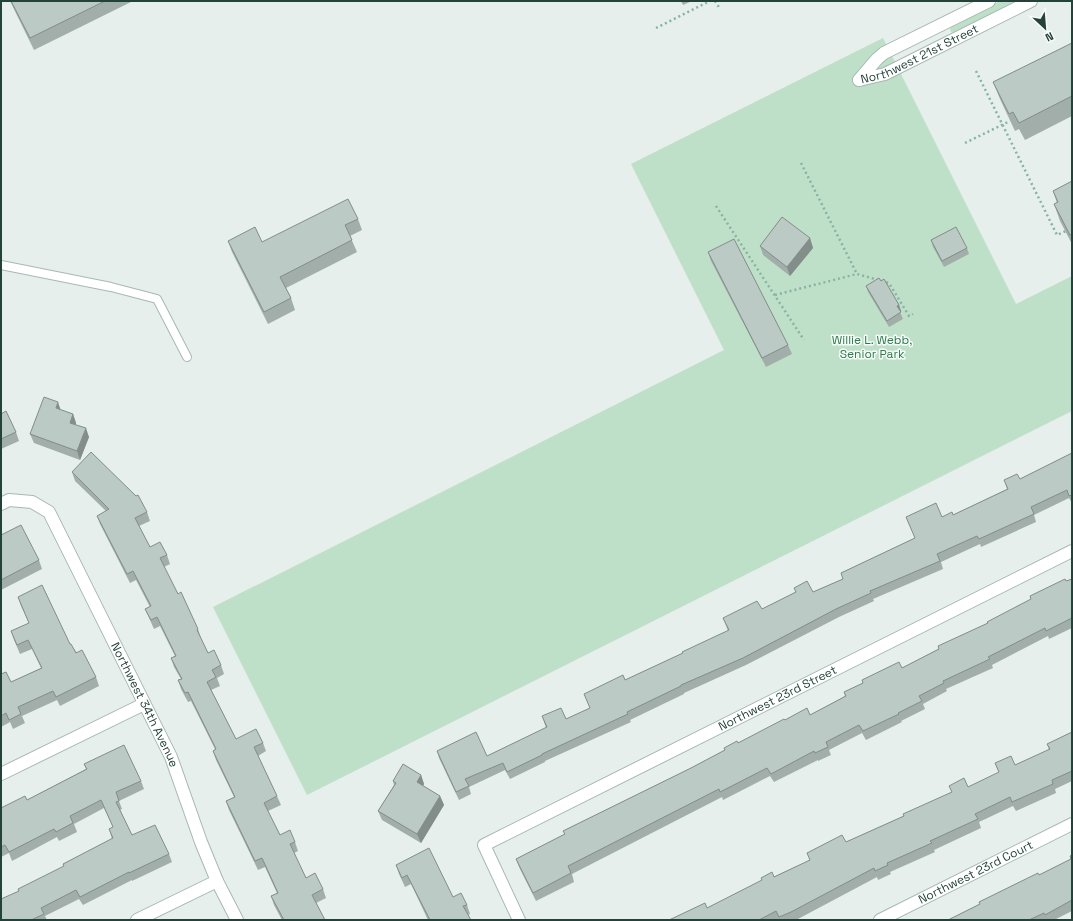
<svg xmlns="http://www.w3.org/2000/svg" width="1073" height="921" font-family="'Space Grotesk',sans-serif">
<style>
.green{fill:#bfe0c8}
.lines{fill:none;stroke-linecap:round;stroke-linejoin:round}
.service-casing{stroke:#a8b8b2;stroke-width:10}
.minor-casing{stroke:#a8b8b2;stroke-width:14}
.path{stroke:#86b3a5;stroke-width:2.5;stroke-dasharray:2 3;stroke-linecap:butt}
.service{stroke:#fff;stroke-width:8}
.minor{stroke:#fff;stroke-width:12}
.wall{fill:#a1aea9}
.shaded-wall{fill:#838d89}
.building{fill:#bbcac4;stroke:#838d89}
.labels{text-anchor:middle;dominant-baseline:central;stroke-width:3;stroke-linejoin:round;paint-order:stroke}
.street-label{font-size:12px;fill:#24423a;stroke:#f7fbf9}
.park-label{font-size:12px;fill:#2d7a4b;stroke:#f7fbf9}
</style>
<rect width="100%" height="100%" fill="#e6efeb"/>
<path class="green" d="M1000 1H1018L954 33 951 32 950 29 951 26Z
M883 38 1016 304 1072 276V411L307 795 213 607 724 350 631 164Z"/>
<g class="lines">
<defs>
<path id="service" d="M1 265 111 287 157 299 187 357"/>
<g id="minor">
<path id="s1" d="M859 80 885 74 1031 1"/>
<path d="M859 80 877 59 884 53 989 1"/>
<path id="s2" d="M1 504 9 500 32 502 49 512 171 757 201 842 217 881 237 920"/>
<path d="M1 774 144 704"/>
<path d="M137 920 217 881"/>
<path id="s3" d="M519 920 484 845 1072 551"/>
<path id="s4" d="M880 920 1072 824"/>
</g>
</defs>
<use href="#service" class="service-casing"/>
<use href="#minor" class="minor-casing"/>
<path class="path" d="M715 1 720 9
M656 28 710 1
M976 71 1057 235 1066 231
M965 143 1010 121
M801 163 857 274
M716 206 804 340
M775 295 857 274 889 283 909 316 913 314"/>
<use href="#service" class="service"/>
<use href="#minor" class="minor"/>
</g>
<path class="wall" d="M10 1H133L34 50Z
M681 1H692L683 5Z
M1072 43V116L1025 140 1019 129 1015 131 1000 99 993 82Z
M1072 181V244L1060 221 1054 204 1057 203 1053 191Z
M358 219 362 230 350 236 357 252 286 288 291 298 295 310 268 324 232 252 228 241 262 242Z
M810 238 813 248 790 276 763 255 760 246Z
M931 240 967 248 969 254 944 267 933 247Z
M708 252 788 345 792 354 766 367 711 261Z
M881 281 899 305 901 311 900 312 903 319 889 327 868 292 866 286Z
M60 410 73 414 76 423V425L89 437 80 460 34 443 30 434Z
M1 414 16 432 19 441 1 449Z
M1072 453V503L1069 498 1034 515 1036 522 981 547 980 544 941 562 943 569 873 599 874 601 839 617 746 665 684 693V694L630 720 631 722 545 761V762L510 779 505 770 469 787 471 794 459 800 439 758 437 751 487 756 546 728 542 716 566 719 590 708 584 694 625 680 683 653 728 631 723 618 762 609 796 592 794 588 813 592 843 579 841 573 915 538 906 517H942L953 515 1007 489 1004 480 1020 479Z
M72 472 147 512 150 521 139 526 150 547 167 555 170 564 164 567 178 594 198 629 201 638V639L208 653 221 665 224 674 217 678 220 686 211 690 236 739 263 743 266 751 258 756 277 796 281 805 268 811 280 835 295 842 298 851 294 853 306 878 323 889 326 898 316 903 325 920H282L274 905 271 896 277 893 265 867 258 870 229 810 226 801 234 797 216 760 213 751 215 749 191 701 188 702 181 689 178 680 181 679 174 667 171 658 175 656 160 626 154 629 145 609 150 607 136 580 130 583 100 524 97 516 106 511 75 481Z
M1 535 39 560 42 569 1 590Z
M1072 579V628L1049 639 1048 636 992 665 993 668 946 689 947 691 923 704 925 709 901 721 902 722 866 740 862 733 829 750 831 755 818 761V760L774 782 770 776 723 800 722 797 572 874 574 882 536 901 519 867 516 859 565 834 563 831 691 768 738 743 785 720 810 715 845 696 844 692 863 683 862 680 902 668Z
M18 597 70 644 96 677 99 686 60 706 57 700 22 716 25 723 13 729 10 722 1 727V674L11 682 41 668 32 649 20 654 14 640 11 631 29 623 21 606Z
M1072 732V781L1055 789 1056 793 1016 811 1013 806 979 822 981 828 934 850 935 852 890 872 891 874 878 880 877 877 796 920H669L707 908 810 860 807 853 846 842 904 816 952 792 949 786 968 787 999 773 995 763 1015 765 1049 750 1047 744Z
M84 764 141 781 144 789 119 801 122 809 120 810 132 835 169 854 172 862 132 881V880L83 905 79 899 45 916 47 920H1L18 891 64 867 63 864 112 839 109 829 113 827 104 808 74 824 77 832 59 841 57 837 12 861 9 853 1 857V808L27 800 86 769Z
M421 775 424 784 423 786 440 796 444 805 421 843 382 820 378 811 394 785 393 781Z
M1072 855V911L1054 920H948L980 904 979 902 1039 875 1071 859Z
M396 865 467 905 470 914 468 915 471 920H428L411 884 405 887 399 874Z"/>
<path class="shaded-wall" d="M810 238 813 248 790 276 787 267Z
M899 305 901 311 899 312 897 306Z
M58 402 61 411 56 408Z
M73 414 76 423 73 432 70 423Z
M86 428 89 437 80 460 77 451Z
M421 775 424 784 420 791 417 782Z
M440 796 444 805 421 843 417 834Z"/>
<path class="building" d="M11 1H105L30 38Z
M1072 43V96L1019 123 1013 112 1009 114 993 82Z
M1072 181V234L1070 235 1054 204 1058 202 1053 191Z
M348 199 358 219 345 225 352 240 280 277 291 298 264 312 228 241 255 227 262 242Z
M782 217 810 238 787 267 760 246Z
M956 227 967 248 942 261 931 240Z
M734 239 788 345 762 358 708 252Z
M879 278 881 281 884 279 899 305 897 306 901 312 887 321 866 286Z
M44 397 58 402 56 408 73 414 70 423 86 428 77 451 30 434Z
M6 411 16 432 1 439V414Z
M91 452 136 496 138 495 147 512 135 518 150 547 160 542 167 555 160 558 178 594 181 592 198 629 197 630 208 653 214 650 221 665 212 670 216 677 207 682 236 739 256 729 263 743 254 747 277 796 264 803 280 835 290 830 295 842 290 844 306 878 315 873 323 889 312 895 325 920H284L271 896 278 893 262 858 255 861 226 801 235 797 213 751 216 749 188 692 185 693 178 680 182 679 171 658 176 656 157 617 151 620 145 609 151 606 133 571 127 574 97 516 109 509 72 472Z
M1072 453V495L1069 496 1067 490 1031 507 1034 514 979 539 977 536 937 554 940 561 870 591 871 593 836 609 743 658 681 685V686L627 712 628 714 542 754V755L507 772 503 763 465 779 469 786 456 792 437 751 476 732 487 756 547 727 542 716 561 708 566 719 590 708 584 694 623 675 625 680 683 653 682 652 729 630 723 618 757 601 762 609 796 592 794 588 807 581 813 592 843 579 841 573 915 538 906 517 936 503 942 517 952 512 953 515 1008 489 1004 480 1017 474 1020 479Z
M21 525 39 560 1 580V535Z
M1065 579 1066 581 1072 579V618L1046 631 1045 628 988 657 990 659 943 681 944 683 919 696 922 701 898 713 899 714 863 731 859 725 826 742 828 747 815 753 814 751 771 774 767 768 720 792 719 789 568 866 571 873 533 893 516 859 565 834 563 831 691 768 725 750 724 748 737 741 738 743 784 719 785 720 807 708 810 715 846 696 844 692 863 683 862 680 899 662 902 668 939 649 938 646 988 623 987 622 1031 599 1030 596Z
M42 585 70 644H71L76 653 82 650 96 677 56 697 53 691 18 707 21 714 9 720 6 713 1 716V674L6 672 11 682 42 668 28 640 17 645 11 631 29 623 18 597Z
M1072 732V771L1052 780 1053 784 1012 802 1010 797 975 814 978 819 930 841 932 843 887 863 888 865 875 871 874 868 791 912 779 917 776 911 759 920H669L705 903 707 908 762 880 761 878 772 872 774 877 810 860 807 853 842 835 846 842 904 816 903 814 952 792 949 786 964 778 968 787 999 772 995 763 1011 756 1015 765 1050 749 1047 744Z
M124 745 141 781 116 792 119 801 116 802 132 835 155 825 169 854 129 873V872L80 897 76 890 41 908 44 914 31 920H1V899L19 891 18 889 64 866 63 864 113 838 109 829 113 827 101 800 70 816 73 823 56 832 54 829 9 852 5 845 1 847V808L25 796 27 800 87 769 84 764Z
M403 764 421 775 417 782 440 796 417 834 378 811 396 783 393 781Z
M429 848 453 897 461 893 467 905 463 906 471 920H430L407 875 402 878 396 865Z
M1072 855V900L1045 915 1044 913 1029 920H948L980 904 979 902 1038 873 1039 875 1071 859 1070 856Z"/>
<g class="labels">
<g class="street-label">
<text stroke="none"><textPath href="#s1" startOffset="66">Northwest 21st Street</textPath></text>
<text stroke="none"><textPath href="#s3" startOffset="411">Northwest 23rd Street</textPath></text>
<text stroke="none"><textPath href="#s2" startOffset="267">Northwest 34th Avenue</textPath></text>
<text stroke="none"><textPath href="#s4" startOffset="107">Northwest 23rd Court</textPath></text>
</g>
<g class="park-label">
<text x="872" y="340">Willie L. Webb,<tspan x="872" dy="14">Senior Park</tspan></text>
</g>
</g>
<rect width="1073" height="921" fill="none" stroke="#24423a" stroke-width="4"/>
<g transform="translate(1045 28) rotate(154)" stroke="#f7fbf9" stroke-width="3" paint-order="stroke">
<path d="M0-3L7 15L0 10L-7 15Z" fill="#24423a"/>
<text y="-6" font-size="11" font-weight="bold" text-anchor="middle" fill="#24423a">N</text>
</g>
</svg>
